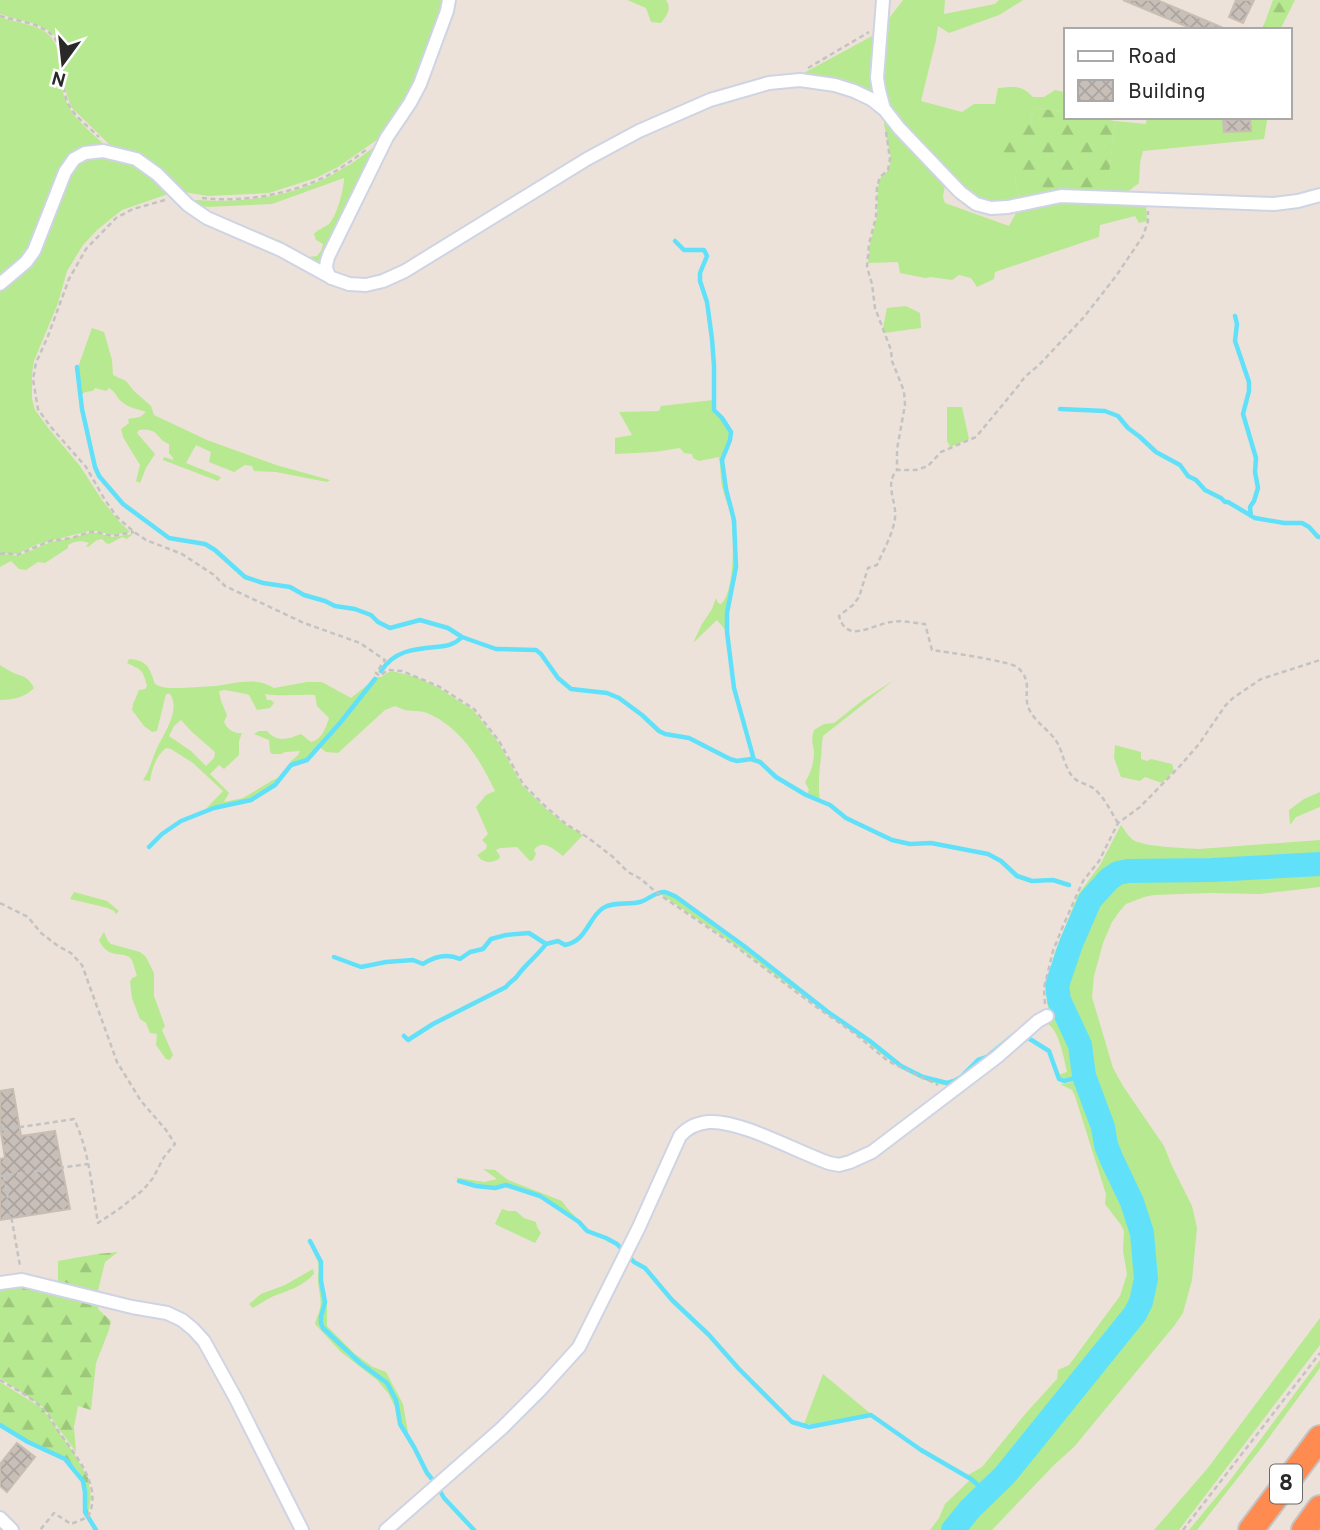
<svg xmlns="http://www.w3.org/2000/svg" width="1320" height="1530" font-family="Overpass,sans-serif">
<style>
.grass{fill:#b7e990;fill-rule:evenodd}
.forest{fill:url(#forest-firs)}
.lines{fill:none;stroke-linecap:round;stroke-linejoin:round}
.stream{stroke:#61e1f9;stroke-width:4.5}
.river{stroke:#61e1f9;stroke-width:24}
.building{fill:url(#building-cross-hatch);stroke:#c8beb2;stroke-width:2}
.street-casing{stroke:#ced4e3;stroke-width:16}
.highway-casing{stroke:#c3c3c3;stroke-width:28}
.path{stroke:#c3c3c3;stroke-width:2.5;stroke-dasharray:5 3.5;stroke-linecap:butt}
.street{stroke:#fff;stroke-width:12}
.highway{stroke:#ff8b51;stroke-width:24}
.labels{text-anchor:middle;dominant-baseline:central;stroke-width:5;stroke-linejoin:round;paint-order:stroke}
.shield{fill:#fff;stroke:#696969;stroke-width:2}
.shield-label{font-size:23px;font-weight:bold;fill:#292929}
</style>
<defs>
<pattern id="forest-firs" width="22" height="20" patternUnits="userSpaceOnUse" patternTransform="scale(1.75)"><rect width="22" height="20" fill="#b7e990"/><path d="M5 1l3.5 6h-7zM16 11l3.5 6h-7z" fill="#9dc87c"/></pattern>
<pattern id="building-cross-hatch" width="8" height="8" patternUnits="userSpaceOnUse" patternTransform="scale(1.75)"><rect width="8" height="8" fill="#c8bfb9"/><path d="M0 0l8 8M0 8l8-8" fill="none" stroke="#aca49f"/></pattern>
</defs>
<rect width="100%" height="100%" fill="#ede2d9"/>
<path class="grass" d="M0 0H447L417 83 381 137 338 167 316 178 269 193 208 196 184 192 117 152 72 108C68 99 65 91 64 81 61 63 66 41 48 30 33 21 16 20 0 14Z
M627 0H666C672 8 667 16 661 23L651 22 646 8Z
M903 0H945L944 14 995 4 999 0H1023L999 15 949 33 938 26 936 40 921 101 962 112 974 104H995L998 88C1014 87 1021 84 1033 97H1044L1055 90 1064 92 1066 98V113L1034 107 1030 123 999 158H1020L1015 178 1020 202 992 205 962 190 888 107 881 88 887 21Z
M0 17C32 28 58 23 60 66 60 79 61 91 67 103 74 120 97 137 111 151L77 155 32 250 0 281Z
M874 35 871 71 873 93 871 94 802 74Z
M886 116 945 185 943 197 945 203 1009 226 1017 211 1063 200 1146 205 1147 221 1139 223 1135 216 1100 225 1099 237 995 272 994 279 977 287 971 278 959 275 952 280 931 277 925 278 900 273 898 262 868 263 870 244 877 217 878 187 881 177 889 170 891 159 884 124Z
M1147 117H1267V121L1264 139 1143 151 1140 163 1139 183 1122 196 1092 193 1109 174 1115 121 1146 124Z
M378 144 323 267 207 215 211 212 254 231 281 241 309 257 317 256 321 251 323 244 316 240 314 234C318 229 324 228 329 224 337 216 344 189 344 178L272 204 208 207 192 205V202L195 200C245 203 298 197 342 169 355 162 366 153 378 144Z
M87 155 133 159 171 193 122 210 97 230 83 245 67 271 58 303 34 361 32 373V399L35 410 49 429 80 466 102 500 118 520 130 532 112 535 97 531H89L38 544 17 554 0 553V289L15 276 66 175Z
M906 306 920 313 921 328 884 333 883 328 887 308Z
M92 328 104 332 112 360 113 375 126 381 134 391 151 406 154 415 207 440 276 465 330 480 327 482 276 472 254 471 252 466 245 465 234 472 209 462 211 452 196 445 186 463 221 477 218 481 163 460 164 457 173 460V458L169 453V444C155 439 161 428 139 430L137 433 155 454 146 468 140 483 136 481 140 465 123 437 121 429 129 423 128 419 140 417 146 412C138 409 129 408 122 402 116 397 116 392 109 388L106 391 95 388 93 391 85 392 81 395 78 367Z
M713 400 714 410 722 419 730 432V439L722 460 725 488 734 520 736 567 726 613 727 632 717 620 693 643 702 624 712 609 716 598 718 603 721 604C735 592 734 535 731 517 730 508 725 500 723 490 720 480 721 468 719 457L699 461 693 458 692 454 684 453 680 448 654 452 615 454V438L632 435 619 412 659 411 661 406Z
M947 407H962L969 439 950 447 947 441Z
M89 533H97L112 537 133 534 127 539 122 537 109 544 106 543 102 539 97 540 88 547 86 546 89 543C82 540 74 541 68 545V548L45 563 38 562 26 570 19 569 11 561 0 567V555L5 554 18 556 51 542 73 538Z
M129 659C148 660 150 669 155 684 164 689 172 688 182 688 193 687 204 687 215 686 234 684 256 676 274 688L307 682H322L351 698 377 677H381L389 672H396L416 677 437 687 473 710 498 742 522 785 545 808 566 825 583 835 563 856C554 850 543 838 534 850L536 854 533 860 530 861 517 847 500 848 496 850 500 856 499 859C490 863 484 864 477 855L486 849 487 845 482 840 488 834 476 807 486 795 495 791C480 760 461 727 427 713 419 710 412 712 405 710 401 709 398 707 395 706L385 710 338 753 326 752 318 746 307 759 291 764 290 762 298 755 300 751 285 752 281 754H272L270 752 269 740 254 734 259 731H267C277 743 288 739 301 734L311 742C322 740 326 727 329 718L317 706 315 695C298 694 282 697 265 694L267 700H271L274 703 270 708 257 710 249 695 246 694 225 690 219 691 221 701 227 715 224 722C227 729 234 734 242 733L239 741V755L224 769 219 765 210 774 229 793 224 802 243 798 273 780 280 777C260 802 232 801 204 811L223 791 193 763 171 749 166 748C156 756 152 768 150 781L143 780C150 770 152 759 157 748 164 733 181 710 170 694H166L157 731 152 732 144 726 132 710 133 704 139 690 145 689 147 686C143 669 141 670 127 663ZM181 720 192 732 215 752 214 758 206 766 191 751 169 736 174 726Z
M0 665C5 668 11 672 16 674 25 677 29 678 34 688 26 697 12 700 0 700Z
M894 680 823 736C821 746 822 756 820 765 819 777 818 787 820 800L806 795 809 790 805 782C811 773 813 765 814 754 814 744 810 743 814 730L824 724 834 723 863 700Z
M1115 745 1141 752V759L1147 761 1151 759 1172 764 1174 771 1162 783 1145 777 1140 781 1121 777 1114 758Z
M1320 792V807L1296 817 1290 825 1289 810 1304 799Z
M1121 825C1124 829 1127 835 1132 839 1141 847 1185 848 1199 849L1320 840V860L1204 866 1133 867 1111 873 1089 897 1084 895 1083 898 1088 901 1078 919 1062 962 1055 985 1058 1000 1078 1045 1082 1076 1063 1079 1058 1075 1067 1072C1064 1058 1059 1031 1048 1024L1025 1034 1049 1017 1046 990 1055 952 1078 895 1100 865Z
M1320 866V887L1260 894 1209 893 1154 895 1144 897 1126 904 1119 912 1112 922 1103 943 1094 976 1092 997 1113 1068 1123 1086 1164 1146 1172 1166 1192 1206 1197 1228 1192 1280 1183 1313 1174 1326 1074 1447 1054 1465 992 1530H956L971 1511 1007 1476 1137 1315 1143 1303 1149 1279 1145 1232 1134 1201 1114 1159 1108 1144 1105 1126 1086 1076 1082 1045 1061 999 1059 985 1073 944 1092 901 1111 881 1119 875 1128 873 1212 872Z
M74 892 107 901 119 911 116 914 114 911 108 908 70 899Z
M665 892 675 897 743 947 827 1013 870 1041 901 1066 923 1077 939 1082 947 1083 954 1082 962 1077 978 1061 987 1057 1011 1038 955 1086C913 1085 884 1054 852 1031 812 1003 774 974 735 945 710 927 684 910 659 893Z
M104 932 108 941 111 944 140 952 146 957 154 973V996L165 1026 162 1030 173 1055 170 1060 166 1059 156 1045 157 1034 150 1033 146 1023 140 1019 132 998 130 982 132 978 137 976C135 971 134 963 131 959 125 950 108 961 99 940Z
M1082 1078 1101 1127 1105 1148 1110 1161 1131 1206 1140 1233 1143 1263 1141 1283 1137 1299 1128 1316 1003 1473 985 1489 968 1475 982 1467 1026 1413 1057 1379 1058 1370 1069 1365 1120 1296 1127 1274 1123 1251 1124 1231 1121 1225 1105 1204 1106 1194 1104 1188 1075 1096 1072 1090 1060 1084 1069 1083Z
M483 1169 495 1170 508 1180 562 1201C565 1207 584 1226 590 1230 596 1233 601 1233 607 1237L587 1230 579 1222 551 1202 541 1195 529 1191 506 1184 495 1187 476 1185 453 1177 484 1182 497 1179Z
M502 1209 508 1211H516L524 1218 536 1222 537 1227 541 1233 535 1243 495 1224Z
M310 1241 321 1263V1281L324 1302 320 1317 321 1326C321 1316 325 1304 324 1291L327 1306V1326L355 1354 373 1367 386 1372 403 1404 409 1438 401 1424 397 1400 388 1382 360 1364 329 1334 349 1356 387 1383 395 1400 400 1425 395 1407 388 1393 377 1380 341 1352 315 1324C316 1318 319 1314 320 1308 322 1298 318 1289 318 1280 318 1274 319 1268 318 1262 316 1255 311 1249 310 1241Z
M313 1269 314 1274C304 1285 293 1289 279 1294 270 1297 261 1303 253 1308L249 1304 261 1294 285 1285Z
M1320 1318V1345L1179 1530H1154L1207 1469Z
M1320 1360V1368L1262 1447 1197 1530H1189L1228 1483Z
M823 1374 871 1414 814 1424H804Z
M970 1480 982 1492 966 1508 948 1530H930L939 1518 945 1504Z"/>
<path class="forest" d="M1273 0H1295L1280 30H1262Z
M1034 107 1066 113V117H1093L1115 121 1109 175 1092 193 1020 202 1015 178 1019 158H998L1003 123H1030Z
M118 1252 105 1262 97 1295 58 1286V1261L97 1254Z
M22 1282 99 1300 98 1309 111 1321 109 1330 96 1363 91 1410 78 1406 74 1427 76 1452 43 1407 0 1378V1285Z
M0 1382 42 1408 75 1455 88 1478 91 1497 88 1515C84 1504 88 1493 84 1482 76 1458 49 1451 29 1441 19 1436 9 1429 0 1424Z"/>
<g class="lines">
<path class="stream" d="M675 241 684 250H704L707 256 700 273V281L707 302 712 339 714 366V410L722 418 731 432 730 440 722 460 726 489 734 520 736 567 727 613V632L734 688 754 760
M1235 316 1237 324 1235 341 1249 382V391L1243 414 1256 458 1255 472 1258 488 1254 501 1250 507 1251 516
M77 367 82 409 95 467 99 476 123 504 169 538 205 544 215 550 245 577 263 583 290 587 304 595 325 601 335 606 355 609 371 615 378 622 390 628 420 620 448 628 462 637 496 649 536 650 541 654 558 678 571 689 607 693 619 698 642 715 659 731 665 734 689 738 730 759 737 761 751 759 760 762 776 777 806 795 830 805 846 818 892 840 910 844 931 843 988 854 1001 861 1017 876 1032 881 1053 880 1069 885
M1060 409 1105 411 1118 416 1128 428 1140 437 1156 452 1180 465 1188 476 1196 480 1205 490 1221 498 1225 502H1228L1255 518 1284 523H1302L1309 527 1318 537H1320
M381 671C394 651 413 649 436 647 447 646 454 645 462 637
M149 847 162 834 181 821 214 808 251 800 275 785 291 765 307 760 340 723 375 679
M1084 897 1090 900
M334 957 361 967 386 962 413 960 423 964C435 956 447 953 460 959L470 952 483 949 491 939 506 935 529 933 546 944 558 941 565 945C587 941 588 918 603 908 614 901 628 905 640 902 648 900 656 891 665 892 666 892 674 896 675 896L744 946 828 1012 870 1041 901 1066 923 1077 947 1083 954 1081 961 1077 978 1060 987 1057 1011 1037
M404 1036 408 1040 433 1024 506 987C510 981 514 981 518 975 526 964 537 956 546 944
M1025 1036 1049 1051 1059 1079 1064 1081 1084 1076
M459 1181 476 1186 495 1188 506 1185 540 1196 579 1222 587 1231 606 1238 617 1244 634 1262 645 1268 672 1300 709 1335 739 1369 792 1422 809 1427 871 1415 921 1450 971 1479 987 1493
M310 1241 321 1262V1281L325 1302 321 1317V1323L323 1328 360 1363 387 1383 396 1400 400 1424 414 1447 427 1473 436 1484 444 1498 474 1530
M0 1425 28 1442 65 1459 83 1481 85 1492V1512L96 1530"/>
<path class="river" d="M953 1530 970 1509 1005 1475 1135 1314 1141 1302 1146 1279 1142 1233 1132 1202 1112 1160 1106 1145 1103 1127 1084 1076 1080 1045 1059 1000 1057 985 1071 944 1090 900 1109 879 1118 873 1128 871 1212 870 1320 864"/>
</g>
<path class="building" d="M1123 0H1157L1228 30H1195Z
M1236 0H1254L1243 23 1229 17Z
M1250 119 1251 131 1224 132 1223 120Z
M13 1089 21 1136 55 1131 70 1209 0 1220V1159L5 1158 0 1126V1091Z
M17 1443 35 1457 7 1492 0 1486V1464Z"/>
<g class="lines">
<defs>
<path id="street" d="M883 0 877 78 879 90 884 109
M331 278C325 270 325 265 329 255L387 137 410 103 420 84 447 11 449 0
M0 284 26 262 34 251 65 172 74 159 85 153 103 151 136 159 157 174 188 205 207 218 281 250 332 278 349 284 366 285 383 281 405 271 587 159 639 131 710 100 769 83 800 80 835 85 854 91 871 99 885 110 899 128 960 192 976 204 991 208 1008 207 1061 196 1274 204 1298 201 1320 195
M0 1283 22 1280 132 1307 167 1313 182 1320 193 1329 204 1341 236 1399 302 1530
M0 1518 12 1530
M386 1530 502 1428 541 1389 579 1347 639 1227 680 1136C687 1128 697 1123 709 1122 741 1120 797 1152 829 1163L839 1165 850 1162 872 1152 997 1057 1038 1021 1047 1016"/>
<path id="highway" d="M1251 1530 1320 1438
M1304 1530 1320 1508"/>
</defs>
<use href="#street" class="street-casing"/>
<use href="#highway" class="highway-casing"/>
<path class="path" d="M0 16C16 21 37 22 51 34 67 48 59 81 67 101 73 116 88 126 99 137
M808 68 869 32
M886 132 890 159 888 170 880 177 877 187 876 217 869 244 867 267 872 284 875 308 891 350 892 361 904 391 905 405 897 449V470
M202 198C248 203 300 193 339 169 349 163 357 156 366 150
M165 200 133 209 116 218 86 249 69 279 48 336 36 363 33 379 38 409 50 426 86 467 105 500 117 517 134 532 146 540 182 554 214 575 225 586 240 593 304 623 360 643 385 660 376 673 380 676 388 670 402 671 438 686 474 709 499 741 523 784 546 807 566 824 587 837 613 857 628 872 641 879 657 893 731 943 815 1006 854 1033 888 1061 938 1085
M0 554 6 553 17 555 50 541 72 538 89 532H97L112 536 134 532
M1118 823C1111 812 1104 796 1093 788 1087 784 1079 783 1074 778 1066 771 1063 754 1058 744 1051 731 1037 724 1030 711 1021 695 1035 682 1017 667 1009 661 946 652 932 650L925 624C914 623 902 620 891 622 873 624 847 645 839 616L853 605 859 597 868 568 877 565C883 551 893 534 895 518 897 501 884 485 897 470H916L928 466 941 452 976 437 1019 385C1024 376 1031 372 1039 365L1084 317 1116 276 1143 236 1148 221V211
M0 903 28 917 41 933 58 946 71 953 82 965 117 1062 141 1101 166 1130 175 1144 164 1157 153 1178 143 1190 119 1209 98 1223C92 1188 89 1150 74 1119L0 1130
M1045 1004 1044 988 1053 951 1063 926 1083 881 1099 861 1118 823 1140 807 1180 766 1199 744 1225 706 1233 698 1261 679 1320 660
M0 1176 88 1164
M4 1176 20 1266
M0 1380C13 1388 30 1396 41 1407 48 1412 52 1422 57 1429 73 1453 104 1485 88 1517L71 1524 54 1513 40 1530
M1183 1530 1320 1353"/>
<use href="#street" class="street"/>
<use href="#highway" class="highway"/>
</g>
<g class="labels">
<rect class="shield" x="1270" y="1464.5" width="32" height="39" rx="5"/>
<g class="shield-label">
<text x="1286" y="1484">8</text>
</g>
</g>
<rect x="1064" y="28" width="228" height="91" fill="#ffffff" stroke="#a9a9a9" stroke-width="2"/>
<rect x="1078" y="51" width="35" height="10" fill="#ffffff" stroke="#a9a9a9" stroke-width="2"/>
<text x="1128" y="63" font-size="21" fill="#292929">Road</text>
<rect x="1078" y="80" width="35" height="21" fill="url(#building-cross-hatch)" stroke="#a9a9a9" stroke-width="2"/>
<text x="1128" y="98" font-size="21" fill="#292929">Building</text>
<g transform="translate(63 63) rotate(195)" stroke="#ffffff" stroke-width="5" paint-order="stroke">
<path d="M0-5L12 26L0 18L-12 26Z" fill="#292929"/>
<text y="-10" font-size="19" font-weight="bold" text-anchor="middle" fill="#292929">N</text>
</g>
</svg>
